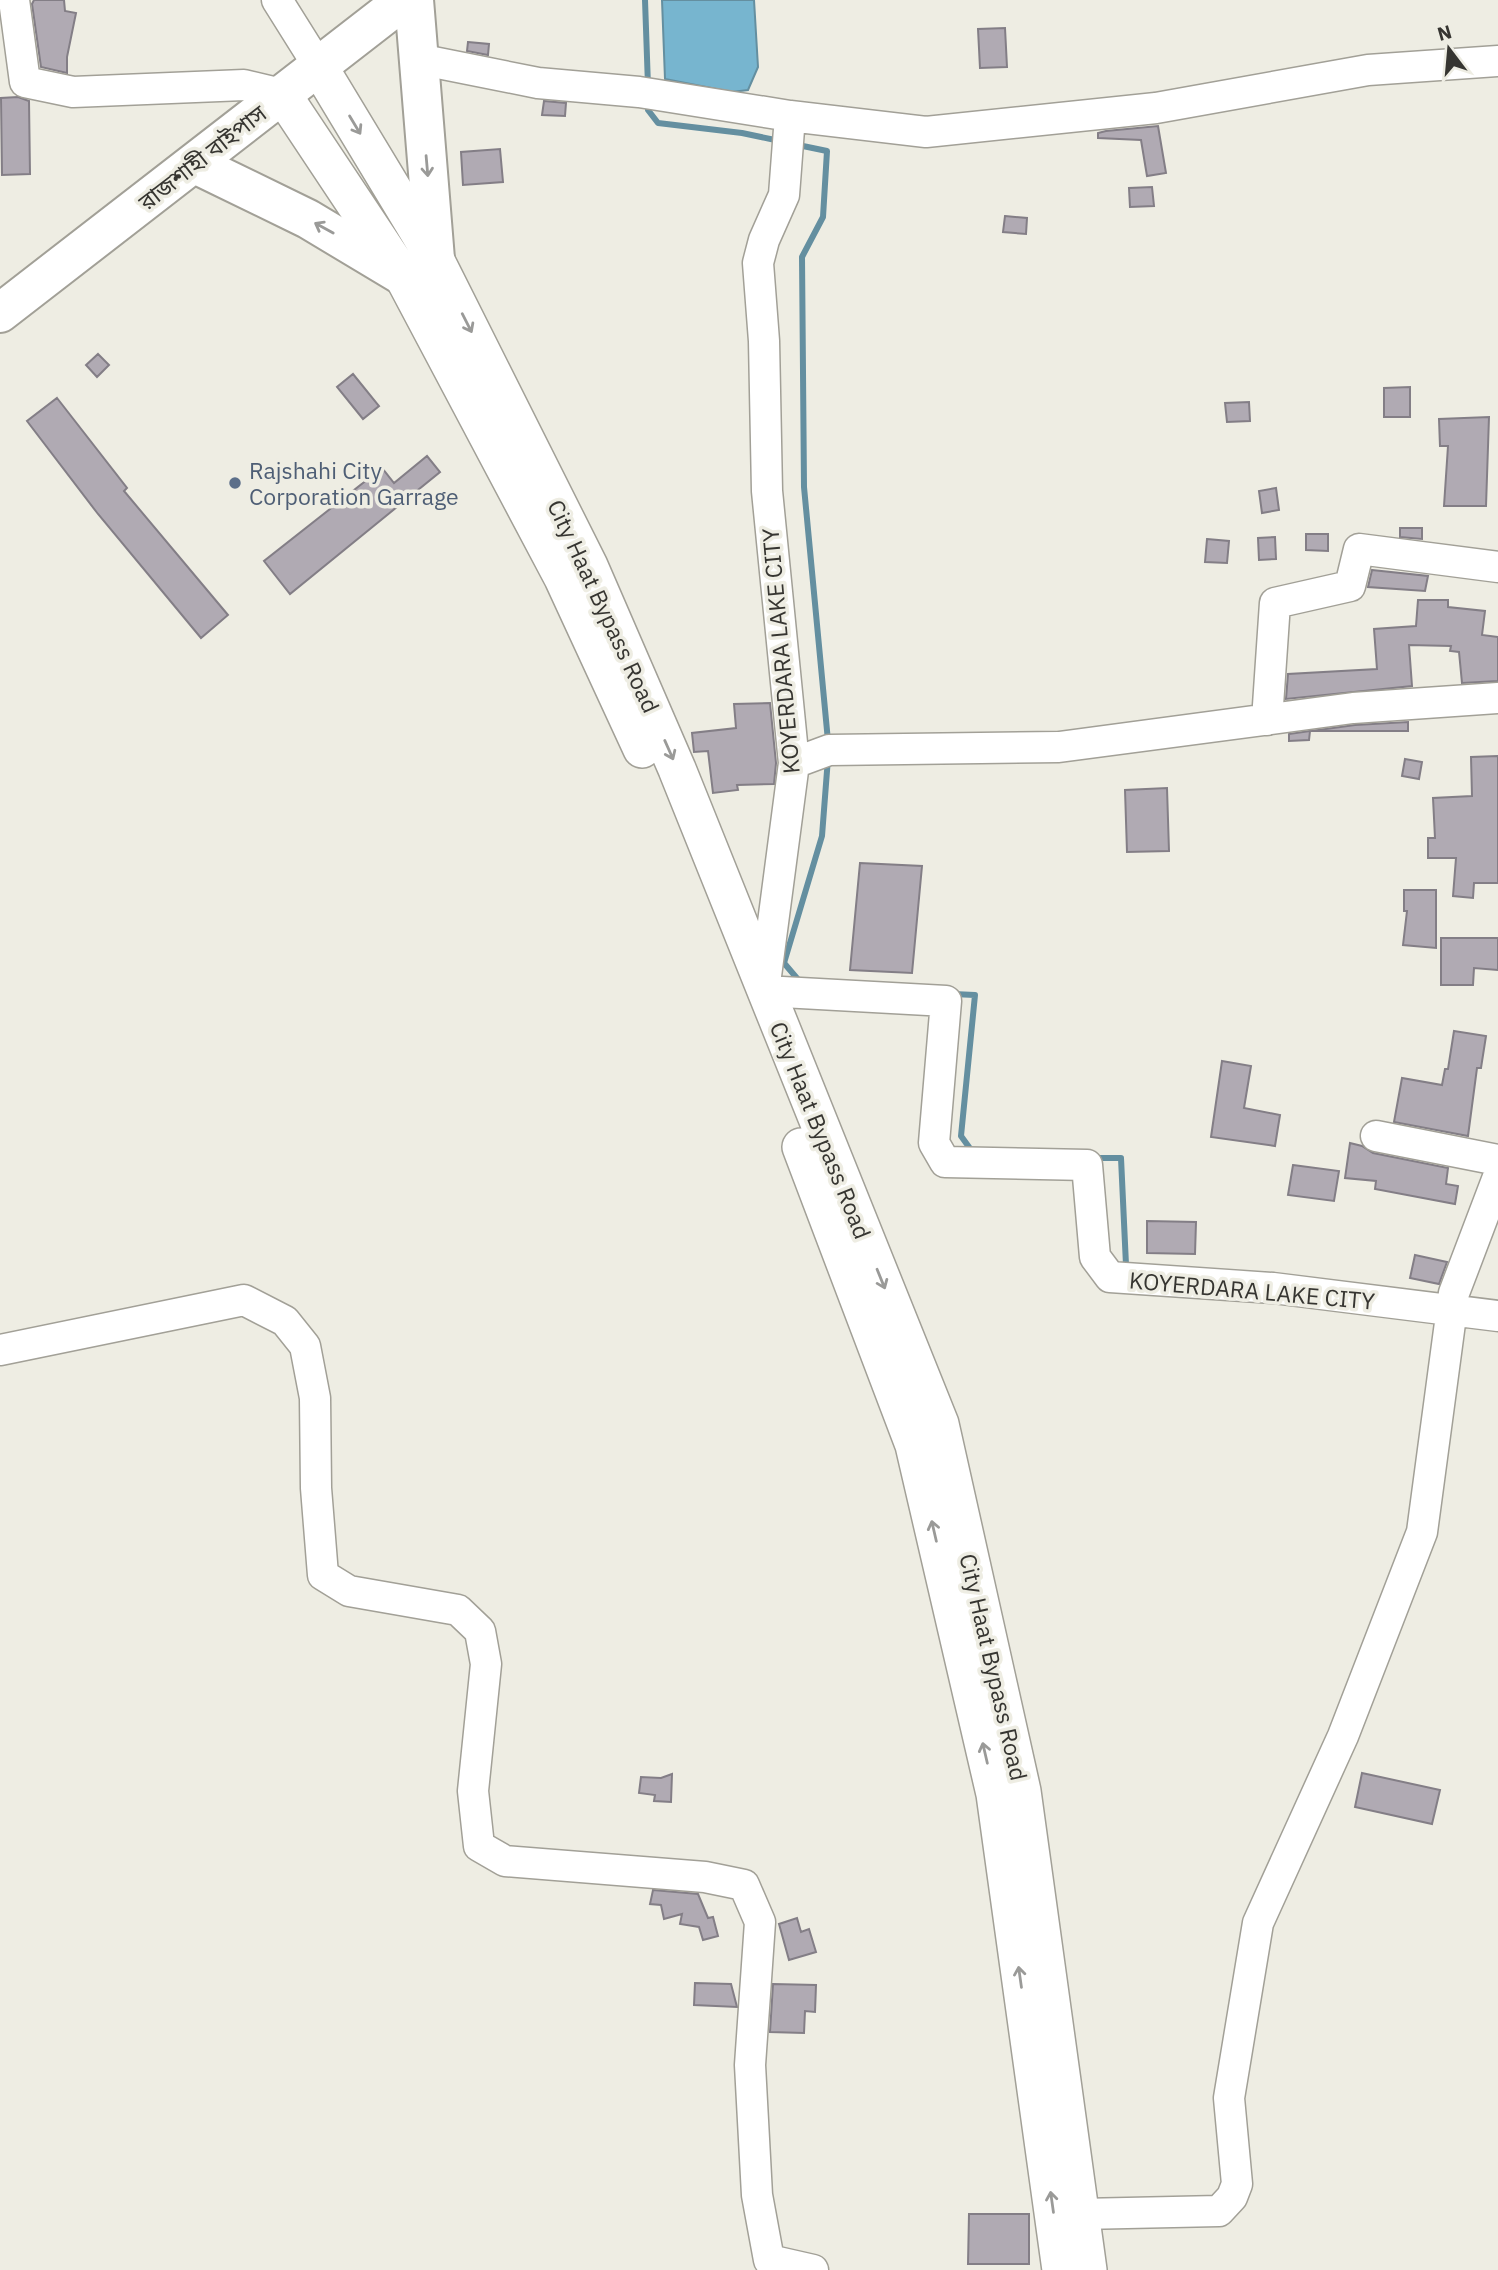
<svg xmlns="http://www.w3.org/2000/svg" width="1498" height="2270" font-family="'IBM Plex Sans','Noto Sans Bengali',sans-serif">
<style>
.water{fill:#77b5cf;stroke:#648fa0;stroke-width:2}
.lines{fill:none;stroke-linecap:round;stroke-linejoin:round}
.stream{stroke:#648fa0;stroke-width:6}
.building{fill:#b0aab3;stroke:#837e86;stroke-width:2}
.minor-casing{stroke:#a2a097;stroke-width:33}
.major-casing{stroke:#a2a097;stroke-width:40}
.highway-casing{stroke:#a2a097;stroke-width:42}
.minor{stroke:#fff;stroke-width:30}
.major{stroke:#fff;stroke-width:37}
.highway{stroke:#fff;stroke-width:38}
.oneway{stroke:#9a9a98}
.service-dot{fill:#5c6f8a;stroke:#eeede3;stroke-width:2.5}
.labels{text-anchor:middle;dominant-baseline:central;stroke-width:7;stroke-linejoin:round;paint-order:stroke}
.street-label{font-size:23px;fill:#363531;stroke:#eeede3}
.service-label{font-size:23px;fill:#4e5e75;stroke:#eeede3;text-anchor:start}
</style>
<rect width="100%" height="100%" fill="#eeede3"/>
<path class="water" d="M662 0H754L758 67 748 90 732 92 665 79Z"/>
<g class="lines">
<path class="stream" d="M645 0 648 86
M648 100V110L658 123 742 133 780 141
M798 145 827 151 823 217 802 257 804 487 828 741
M801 983 784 963 822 836 828 758
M953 994 975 995 961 1136 974 1154
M1094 1158H1121L1126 1265 1131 1266"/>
</g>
<path class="building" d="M34 0H64L65 11 76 13 67 57V73L41 67 32 4Z
M1005 28 1007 67 980 68 978 29Z
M468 42 489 44 488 55 467 51Z
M18 97 29 101 30 174 2 175 1 98Z
M544 101 566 103 565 116 542 115Z
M1158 126 1166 173 1147 176 1141 140 1098 138V133L1106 131Z
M500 149 503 182 463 185 461 152Z
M1152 187 1154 206 1130 207 1129 188Z
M1005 216 1027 218 1026 234 1003 232Z
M98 354 109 365 97 377 86 365Z
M353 374 379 406 363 419 337 387Z
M1410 387V417H1384V388Z
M57 398 127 488 124 491 228 615 201 638 98 514 27 421Z
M1249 402 1250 421 1227 422 1225 403Z
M1489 417 1486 506H1444L1448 446H1440L1439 419Z
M427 456 440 472 290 594 264 561 382 468 394 483Z
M1276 488 1279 510 1262 513 1259 491Z
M1400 528H1422V539L1400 537Z
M1306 534H1328V551L1306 550Z
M1275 537 1276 559 1259 560 1258 538Z
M1207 539 1229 541 1227 563 1205 562Z
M1372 570 1428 576 1425 591 1368 587Z
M1418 600H1448V607L1485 611 1482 635 1498 637V681L1462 683 1459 652 1450 651 1451 646 1409 645 1412 686 1286 699 1288 674 1377 669 1374 629 1416 626Z
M770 703 776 763 774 784 737 785 738 790 713 793 708 751 694 752 692 733 736 728 734 704Z
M1408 722V731H1311L1355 725Z
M1310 731 1309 740 1289 741V734Z
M1498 756V883H1474L1473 898 1453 896 1456 858H1428V838H1435L1433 798 1472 796 1471 757Z
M1405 759 1422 762 1419 779 1402 776Z
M1167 788 1169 851 1127 852 1125 790Z
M860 863 922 866 912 973 850 970Z
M1404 890H1436V948L1403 945 1407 911H1404Z
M1441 938H1498V970L1474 968 1473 985H1441Z
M1454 1031 1486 1036 1481 1068H1477L1468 1136 1394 1122 1402 1078 1442 1085 1445 1069H1448Z
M1222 1061 1251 1066 1244 1108 1280 1115 1275 1146 1211 1137Z
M1350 1143 1362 1146 1373 1153 1448 1168 1446 1184 1458 1186 1455 1204 1375 1189 1376 1181 1345 1178Z
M1293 1165 1339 1171 1334 1201 1288 1195Z
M1147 1221 1196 1222 1195 1254 1147 1253Z
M1415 1255 1447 1262 1439 1284 1410 1278Z
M1362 1773 1440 1790 1432 1824 1355 1807Z
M672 1774 671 1802 654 1801 655 1795 639 1793 641 1777 661 1778Z
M653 1890 698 1894 708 1918 713 1917 718 1936 703 1940 699 1927 680 1924 682 1914 664 1919 661 1905 650 1904Z
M797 1918 801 1932 809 1929 816 1952 789 1960 779 1924Z
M695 1983 731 1984 737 2007 694 2005Z
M773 1984 816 1985 815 2012 805 2011 804 2033 770 2032Z
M969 2214H1029V2264H968Z"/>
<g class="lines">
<defs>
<path id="minor" d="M14 0 25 82 73 92 244 85 282 94
M277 0 319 67
M418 59 538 83 639 92 790 116 926 132 1156 108 1368 70 1498 61
M790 116 784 195 764 240 758 263 764 341 767 491 794 763 764 991 946 1001 934 1143 945 1162 1087 1165 1095 1257 1110 1277 1273 1288 1498 1316
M1267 720 1275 603 1350 586 1359 549 1498 567
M794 763 829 750 1059 747 1353 708 1498 698
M1376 1136 1498 1160
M0 1350 244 1300 285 1321 305 1346 315 1398 316 1488 323 1575 349 1591 458 1610 480 1631 486 1664 473 1791 479 1846 505 1861 705 1877 744 1885 760 1922 750 2065 757 2195 769 2260 813 2270
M1081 2214 1219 2211 1232 2197 1237 2184 1229 2098 1258 1923 1343 1736 1422 1532 1454 1293 1498 1177"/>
<path id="major" d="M319 67 435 259 589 566 677 769 940 1424 1022 1791 1088 2270
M282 94 403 276 563 578 642 749
M801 1147 914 1445 995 1794 1061 2270"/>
<path id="highway" d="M414 0 435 259
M195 164 308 219 403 276
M0 313 404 0"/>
</defs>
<use href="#minor" class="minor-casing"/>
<use href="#major" class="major-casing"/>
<use href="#highway" class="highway-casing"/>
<use href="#minor" class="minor"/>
<use href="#major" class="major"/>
<use href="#highway" class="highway"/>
</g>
<defs><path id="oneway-shaft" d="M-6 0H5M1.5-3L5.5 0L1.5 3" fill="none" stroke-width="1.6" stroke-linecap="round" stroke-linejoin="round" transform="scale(1.75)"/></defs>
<g class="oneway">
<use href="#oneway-shaft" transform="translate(355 125) rotate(59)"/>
<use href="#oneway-shaft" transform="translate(427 166) rotate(85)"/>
<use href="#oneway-shaft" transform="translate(324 228) rotate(-151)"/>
<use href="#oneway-shaft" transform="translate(467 323) rotate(63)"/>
<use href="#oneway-shaft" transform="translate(669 750) rotate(66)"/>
<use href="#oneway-shaft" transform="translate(881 1279) rotate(68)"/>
<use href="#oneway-shaft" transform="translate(934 1531) rotate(-103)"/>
<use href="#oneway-shaft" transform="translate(985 1753) rotate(-103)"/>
<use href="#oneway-shaft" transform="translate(1020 1977) rotate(-98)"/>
<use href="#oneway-shaft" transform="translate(1052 2202) rotate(-98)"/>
</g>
<circle class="service-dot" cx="235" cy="483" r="7"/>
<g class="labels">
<g class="street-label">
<text transform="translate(202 157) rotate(-38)">রাজশাহী বাইপাস</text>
<text transform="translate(604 606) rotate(65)">City Haat Bypass Road</text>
<text transform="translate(780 651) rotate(-95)">KOYERDARA LAKE CITY</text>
<text transform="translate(821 1130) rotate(68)">City Haat Bypass Road</text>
<text transform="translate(1252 1290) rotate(5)">KOYERDARA LAKE CITY</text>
<text transform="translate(994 1667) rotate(77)">City Haat Bypass Road</text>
</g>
<g class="service-label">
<text x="249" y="470">Rajshahi City<tspan x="249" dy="26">Corporation Garrage</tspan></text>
</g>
</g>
<g transform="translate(1449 49) rotate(344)" stroke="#eeede3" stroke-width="5" paint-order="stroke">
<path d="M0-5L12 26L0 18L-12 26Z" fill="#363531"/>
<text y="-10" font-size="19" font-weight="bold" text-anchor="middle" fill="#363531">N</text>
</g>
</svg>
